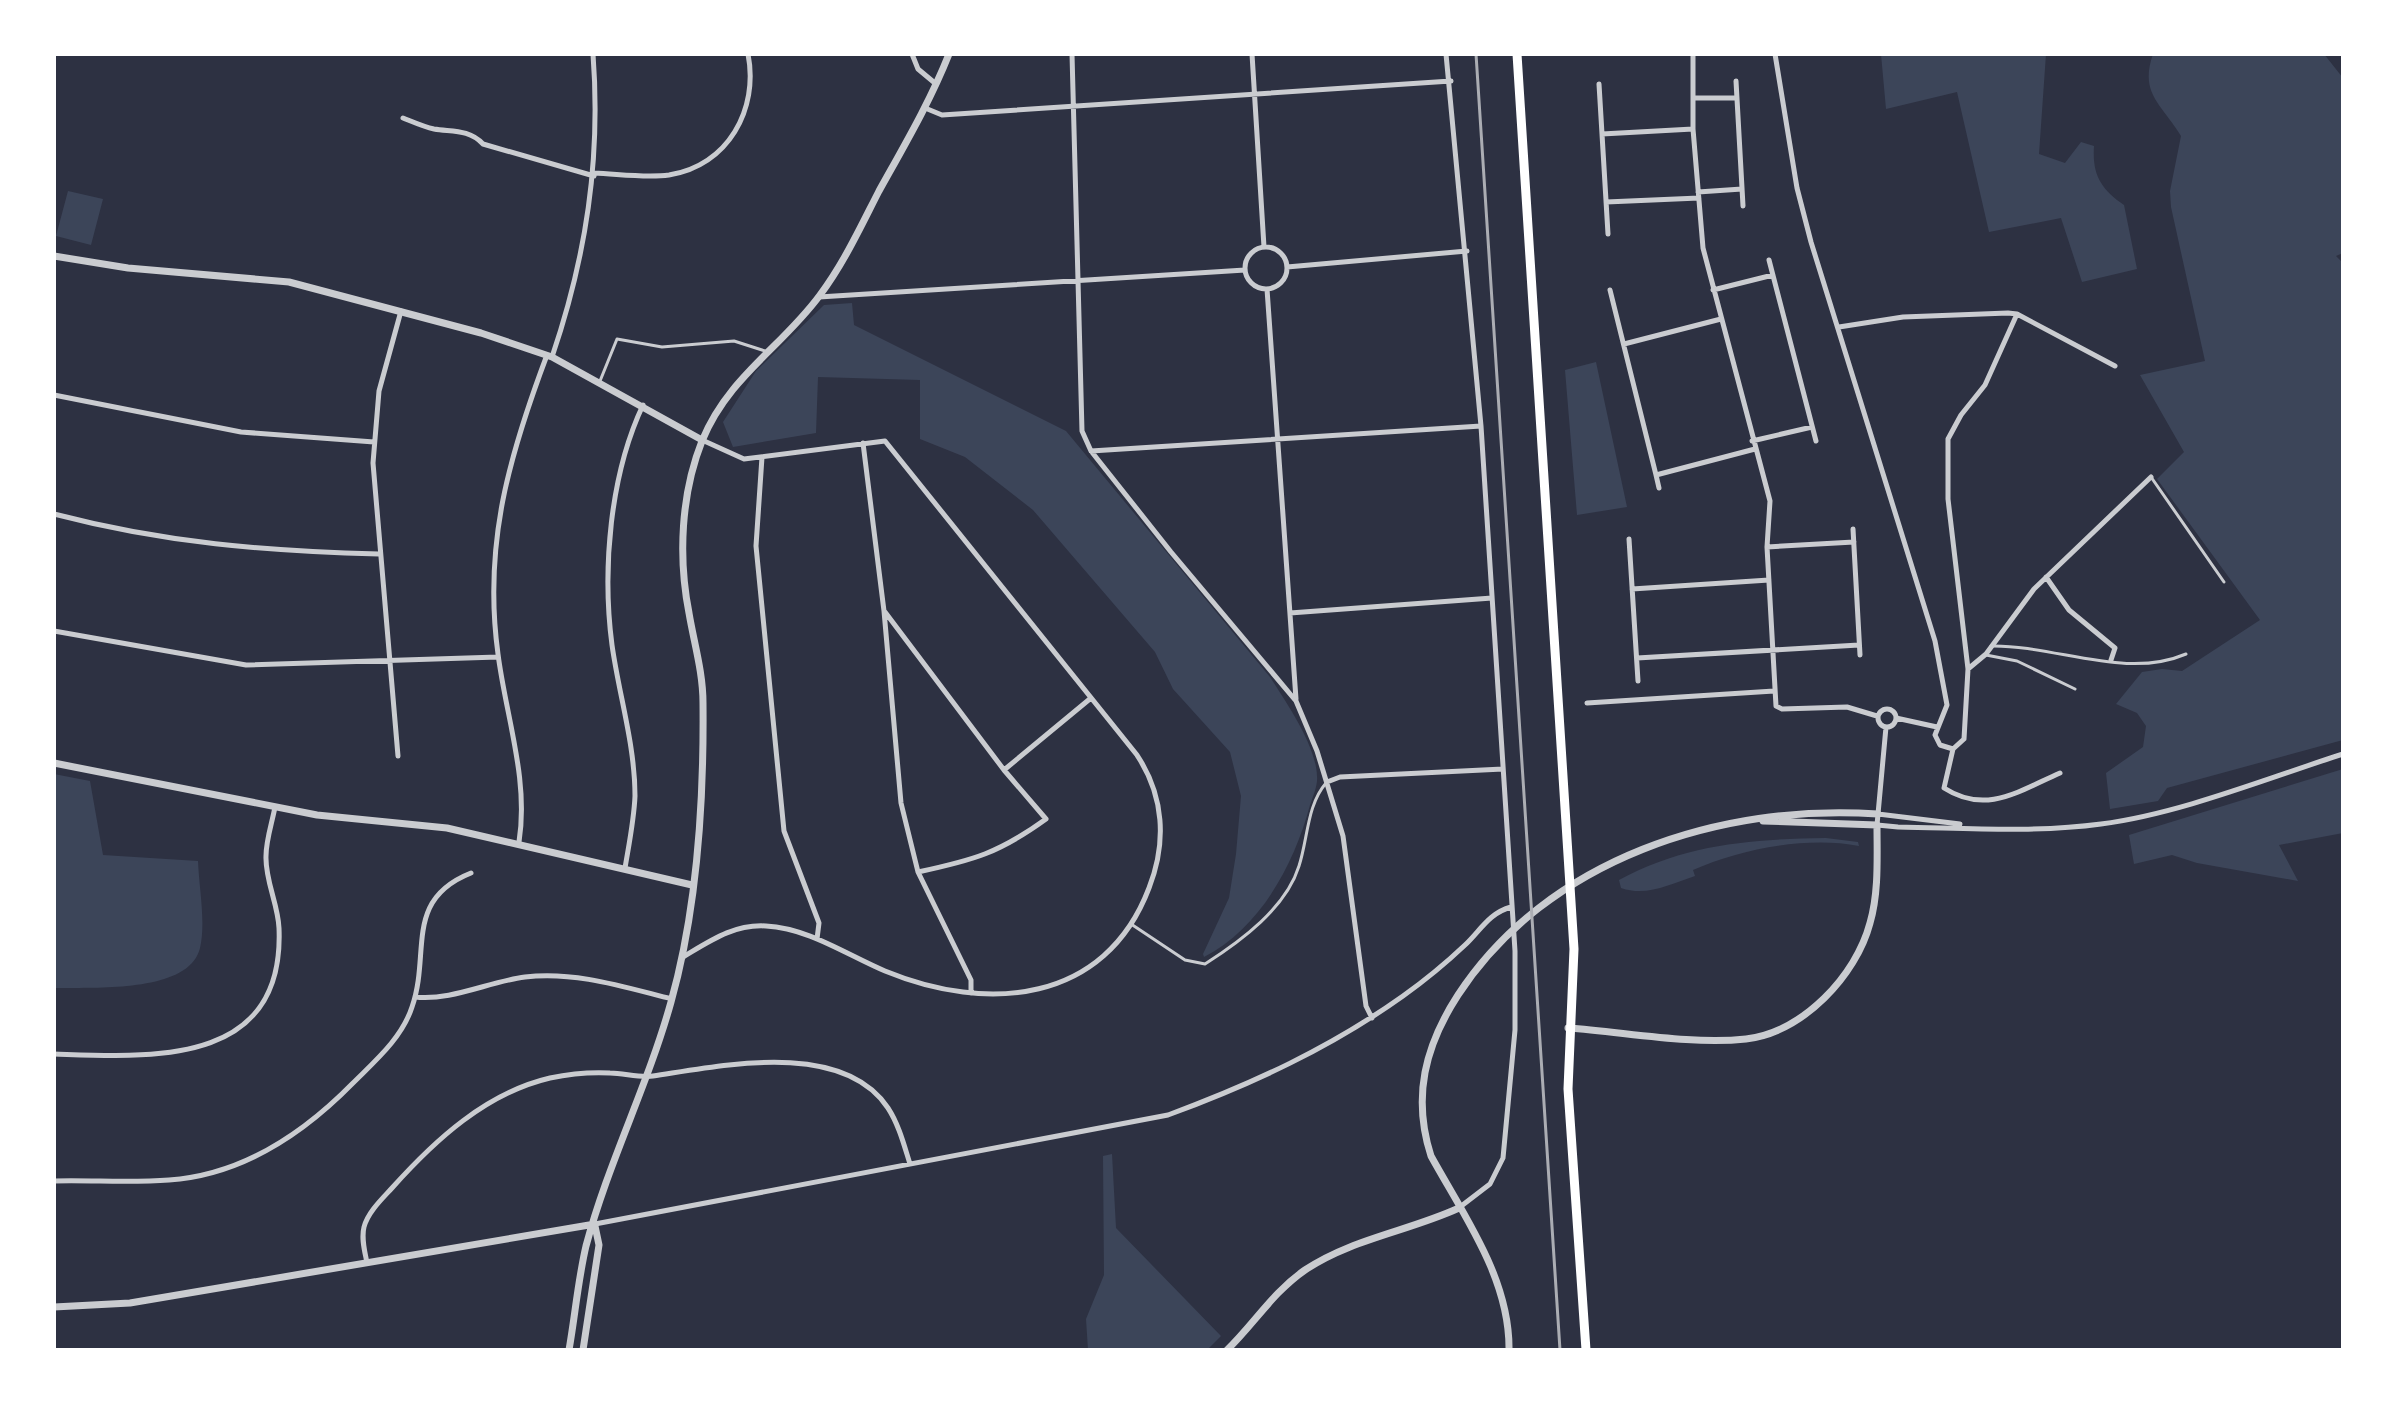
<svg xmlns="http://www.w3.org/2000/svg" width="2397" height="1404" font-family="Lato,sans-serif">
<style>
.green{fill:#3c4559}
.lines{fill:none;stroke-linecap:round;stroke-linejoin:round}
.service{stroke:#caccd0;stroke-width:3}
.minor{stroke:#caccd0;stroke-width:5}
.tertiary{stroke:#caccd0;stroke-width:7}
.primary{stroke:#fff;stroke-width:9}
.rail{stroke:#abadb3;stroke-width:3}
</style>
<rect width="100%" height="100%" fill="#2d3142"/>
<path class="green" d="M1881 54H2046L2039 154 2065 163 2081 142 2094 146C2092 175 2101 189 2124 205L2137 269 2082 282 2061 218 1989 232 1957 92 1886 109Z
M2153 54H2324L2343 78V253L2336 256 2343 263V740L2167 788 2158 801 2110 809 2106 773 2143 747 2146 726 2137 713 2116 704 2142 672 2162 669 2182 671 2260 620 2157 479 2184 452 2140 375 2205 361 2171 207 2170 191 2181 136C2162 104 2139 94 2153 54Z
M68 191 103 199 91 245 56 236Z
M852 303 854 325 1066 431 1270 677C1286 702 1316 745 1317 776 1318 785 1313 796 1310 805 1294 865 1260 928 1204 957L1203 954 1229 898 1236 854 1241 796 1230 752 1173 689 1155 652 1033 510 965 457 920 439V380L818 377 816 433 733 447 723 422 756 371 824 305Z
M1596 362 1627 507 1577 515 1565 370Z
M2343 769V833L2279 845 2298 881 2197 863 2172 855 2134 864 2129 835Z
M54 774 90 781 103 855 198 861C199 888 206 922 200 948 189 994 91 987 54 988Z
M1826 838 1858 842 1859 846C1807 836 1741 849 1693 870L1695 876C1670 884 1647 897 1621 888L1619 880C1685 844 1752 839 1826 838Z
M1112 1154 1116 1228 1221 1336 1207 1350H1088L1086 1319 1104 1275 1103 1156Z"/>
<g class="lines">
<path class="service" d="M600 381 617 339 662 347 734 341 765 351
M2151 477 2224 582
M1991 646C2056 645 2125 680 2186 654
M1986 655 2017 661 2075 689
M1131 924 1185 960 1205 964C1241 941 1286 908 1299 866 1308 838 1307 805 1326 783"/>
<path class="minor" d="M912 54 918 69 936 84
M1072 54 1082 431 1091 451 1171 552 1296 701 1317 751 1343 836 1366 1006 1372 1018
M1252 54 1264 247
M1446 54 1481 426 1515 951V1030L1503 1158 1490 1184 1460 1207
M1693 54V129L1703 248 1770 501 1767 547 1776 706 1782 709 1847 707 1877 716
M1775 54 1797 188 1811 242 1935 641 1947 705 1935 735 1940 745 1953 749 1964 739 1968 669 1986 654 2034 589 2151 477
M1736 81 1743 206
M1599 84 1608 234
M1695 98H1736
M925 108 942 115 1451 81
M403 118C413 122 424 127 434 129 452 132 469 129 483 144L594 176
M1602 134 1693 129
M594 173C619 174 645 178 669 175 728 166 759 109 748 54
M1698 192 1742 189
M1606 202 1699 198
M1245 268a21 21 0 1 1 42 0a21 21 0 1 1-42 0Z
M1769 260 1816 441
M1287 267 1467 251
M1267 289 1296 699
M1610 290 1656 475 1755 449
M1713 290 1773 275
M819 297 1245 270
M1839 327 1903 317 2008 313 2017 314 2115 366
M1624 344 1721 319
M552 357C586 257 601 160 593 54
M54 395 241 432 374 442
M1752 441 1812 427
M863 443 884 611 901 803 918 872 971 980V993
M1091 451 1481 426
M762 457 756 546 784 831 819 923 817 939
M1656 475 1659 488
M54 514C165 543 265 551 379 554
M1853 529 1860 655
M1629 539 1638 681
M1767 547 1854 542
M2046 577 2069 610 2115 648 2111 660
M1632 589 1769 580
M885 612 1004 770 1046 819C999 853 974 860 918 872
M1290 613 1492 598
M54 631 246 665 498 657
M1637 658 1859 645
M1968 669 1948 499V439L1961 415 1985 385 2017 314
M1587 703 1774 691
M1878 718a9 9 0 1 1 18 0a9 9 0 1 1-18 0Z
M1896 718 1937 727
M1886 727 1877 825 1898 827C1965 828 2035 833 2101 824 2179 814 2268 778 2343 754
M1953 749 1944 788C1986 815 2019 791 2060 773
M398 756 373 463 379 391 401 311
M1004 770 1091 698
M1327 782 1340 777 1503 769
M1878 814 1960 824
M519 842C529 779 506 717 498 654 483 545 509 456 547 355
M625 868C629 844 634 820 635 796 635 745 619 695 612 645 602 569 610 475 643 405
M683 957C710 941 734 924 766 926 808 928 847 955 885 971 987 1013 1105 1004 1149 888 1167 842 1164 796 1137 755L885 441 744 459 702 440
M415 997C451 1001 488 982 525 977 575 971 624 987 672 999
M54 1054C150 1057 285 1068 279 928 278 904 265 880 266 856 266 840 272 823 275 807
M54 1181C92 1180 131 1183 169 1180 242 1175 303 1134 353 1083 375 1061 402 1038 412 1007 431 953 403 900 471 873
M595 1224 1168 1115C1252 1084 1330 1048 1403 996 1424 981 1446 963 1465 945 1480 931 1489 913 1511 907
M367 1263C365 1252 361 1239 364 1227 368 1212 382 1199 392 1188 435 1140 486 1093 550 1078 569 1074 591 1072 610 1073 624 1073 639 1078 653 1076 720 1066 842 1039 888 1108 899 1125 904 1145 910 1164"/>
<path class="tertiary" d="M54 256 128 268 289 282 481 333 552 357 702 440
M54 763 317 815 447 828 692 885
M1568 1028C1625 1032 1691 1045 1746 1039 1803 1032 1856 976 1870 923 1879 892 1877 857 1877 825L1763 821
M54 1307 130 1303 595 1224
M569 1350C575 1316 578 1280 586 1246 608 1163 648 1085 671 1002 698 906 704 801 703 703 703 672 694 643 689 613 678 557 681 494 702 441 728 377 782 347 820 295 844 263 861 226 879 191 904 146 930 102 949 54
M583 1350 599 1245 595 1226
M1227 1350C1254 1324 1273 1292 1305 1270 1351 1239 1409 1231 1459 1208
M1509 1350C1510 1279 1464 1216 1431 1156 1412 1097 1425 1046 1458 995 1547 859 1721 803 1878 814"/>
<path class="primary" d="M1517 54 1574 949 1568 1089 1586 1350"/>
<path class="rail" d="M1476 54 1560 1350"/>
</g>
<rect width="2397" height="1404" fill="none" stroke="#ffffff" stroke-width="112"/>
</svg>
